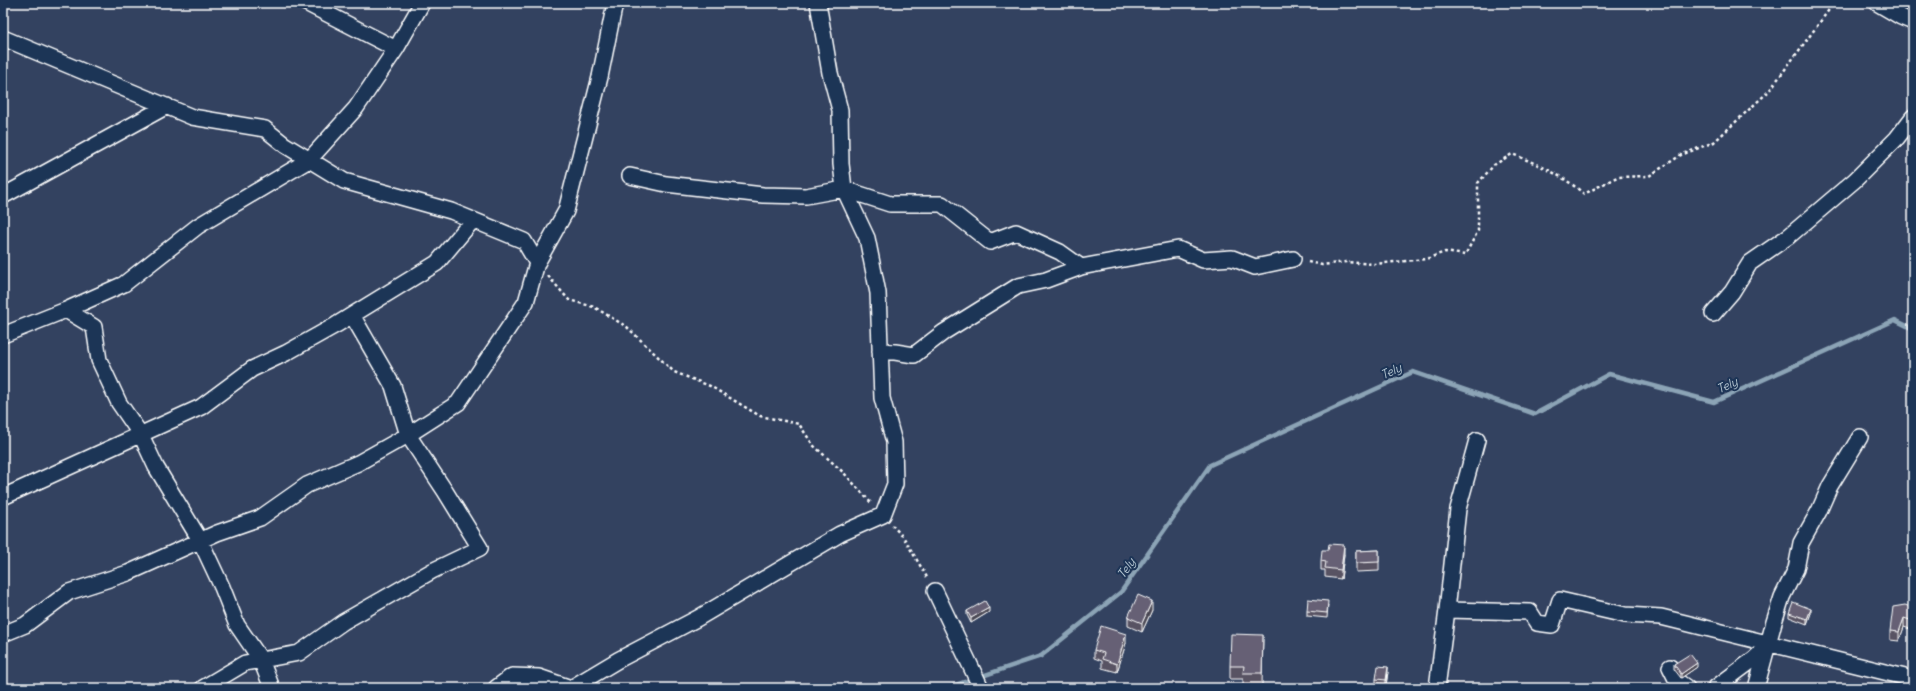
<svg xmlns="http://www.w3.org/2000/svg" width="1916" height="691" font-family="Delius,sans-serif">
<style>
.lines{fill:none;stroke-linecap:round;stroke-linejoin:round}
.stream{stroke:#8ca4b6;stroke-width:4.5}
.minor-casing{stroke:#fff;stroke-width:18}
.path{stroke:#fff;stroke-width:2.5;stroke-dasharray:3 3;stroke-linecap:butt}
.minor{stroke:#1d3557;stroke-width:15}
.wall{fill:#585364;stroke:#fff}
.shaded-wall{fill:#474451;stroke:#fff}
.building{fill:#666174;stroke:#fff}
.labels{text-anchor:middle;dominant-baseline:central;stroke-width:4;stroke-linejoin:round;paint-order:stroke}
.water-label{font-size:12px;font-style:italic;fill:#b2c3cf;stroke:#1d3557}
</style>
<rect width="100%" height="100%" fill="#334260"/>
<filter id="ink" filterUnits="userSpaceOnUse"><feTurbulence type="fractalNoise" baseFrequency=".025" numOctaves="2"/><feDisplacementMap in="SourceGraphic" scale="8" xChannelSelector="R" yChannelSelector="G"/><feConvolveMatrix kernelMatrix="1 2 1 2 8 2 1 2 1" color-interpolation-filters="sRGB"/></filter>
<g filter="url(#ink)">
<g class="lines">
<path class="stream" d="M947 688 1041 656 1121 592 1210 465 1413 372 1535 414 1609 374 1714 402 1895 320 1913 329"/>
<defs>
<path id="minor" d="M306 3 396 49
M818 3 830 73 840 110 841 164 844 189 890 204H942L990 242 1016 232 1060 252 1081 267
M1877 3 1901 17 1913 22
M3 38 192 117 265 129 285 145 344 181 451 211 524 241 537 263
M3 196 167 106
M66 310 94 327 99 360 119 403 141 435 156 467 200 540 222 587 237 625 261 660 272 688
M1713 314 1732 292 1750 263 1789 236 1855 180 1897 138 1913 117
M3 335 66 310 124 284 198 226 309 160 356 108 396 49 422 3
M880 351 895 352 914 355 944 332 1018 286 1046 280 1081 267 1178 249 1203 260 1232 258 1255 267 1293 259
M1477 440 1458 509 1447 610 1530 612 1537 623 1552 625 1560 600 1625 615 1661 617 1913 679
M3 497 201 407 252 369 286 353 336 325 437 263 473 220
M935 591 981 688
M3 634 25 625 69 592 128 573 217 533 260 518 307 485 358 463 408 435 458 403 526 302 537 263 566 211 600 77 615 3
M1670 667 1677 681 1687 688
M203 688 245 663 299 653 343 622 432 571 480 548 445 491 408 435 393 386 352 315
M496 688 512 676 539 677 571 688 618 660 698 618 840 534 883 515 895 484 894 442 882 398 878 293 867 238 844 189 806 196 763 195 666 184 630 176
M1437 688 1447 610
M1715 688 1754 659 1769 645
M1756 688 1774 622 1782 597 1796 569 1801 543 1819 511 1830 486 1860 437"/>
</defs>
<use href="#minor" class="minor-casing"/>
<path class="path" d="M1308 262 1322 265 1346 262 1374 264 1426 259 1445 252 1465 255 1478 231V183L1494 165 1512 154C1538 164 1564 176 1584 194L1617 177 1649 176 1681 155 1714 142 1769 91 1834 3
M548 276 569 300 594 307 627 327 674 372 710 386 760 416 799 424 813 445 844 473 872 504
M892 525 904 538 928 579"/>
<use href="#minor" class="minor"/>
</g>
<path class="wall" d="M1379 550V571L1356 572V551Z
M1344 554 1341 579 1325 577V570H1321V561Z
M1328 605 1327 618 1307 616V611Z
M1913 608V630L1904 627 1899 641 1890 640V631Z
M1152 610 1142 632 1128 626V617Z
M967 611 989 612 971 623 967 615Z
M1789 613H1811L1807 624 1789 617Z
M1263 635 1262 686H1243V679H1230V666Z
M1126 643 1117 672 1102 668V661L1094 658V650Z
M1674 664 1697 667 1681 678 1674 669Z
M1388 672 1386 685 1376 683V679Z"/>
<path class="shaded-wall" d="M1344 545V554L1341 579V570Z
M1152 601V610L1142 632V623Z
M989 608V612L971 623V618Z
M1811 609V613L1807 624V619Z
M1904 618V627L1899 641V632Z
M1126 634V643L1117 672V664Z
M1697 663V667L1681 678V674Z
M1388 667V672L1386 685V680Z"/>
<path class="building" d="M1329 544 1344 545 1341 570 1325 568 1326 562 1321 561 1322 550H1328Z
M1379 550V562L1356 563V551Z
M1138 595 1152 601 1142 623 1128 617Z
M1308 599 1328 601 1327 613 1307 611Z
M985 601 989 608 971 618 967 611Z
M1793 602 1811 609 1807 619 1789 613Z
M1905 605 1913 608V621L1904 618 1899 632 1890 631 1893 607Z
M1101 626 1126 634 1117 664 1102 659 1104 653 1094 650Z
M1231 634 1263 635 1262 673H1243L1244 666H1230Z
M1690 654 1697 663 1681 674 1674 664Z
M1378 666 1388 667 1386 680 1376 679Z"/>
</g>
<g class="labels">
<g class="water-label">
<text transform="translate(1391 371) rotate(-25)">Tely</text>
<text transform="translate(1727 385) rotate(-25)">Tely</text>
<text transform="translate(1126 568) rotate(-55)">Tely</text>
</g>
</g>
<rect width="1916" height="691" fill="none" stroke="#1d3557" stroke-width="16"/>
<rect x="8" y="8" width="1900" height="675" fill="none" stroke="#fff" stroke-width="1.5" filter="url(#ink)"/>
</svg>
